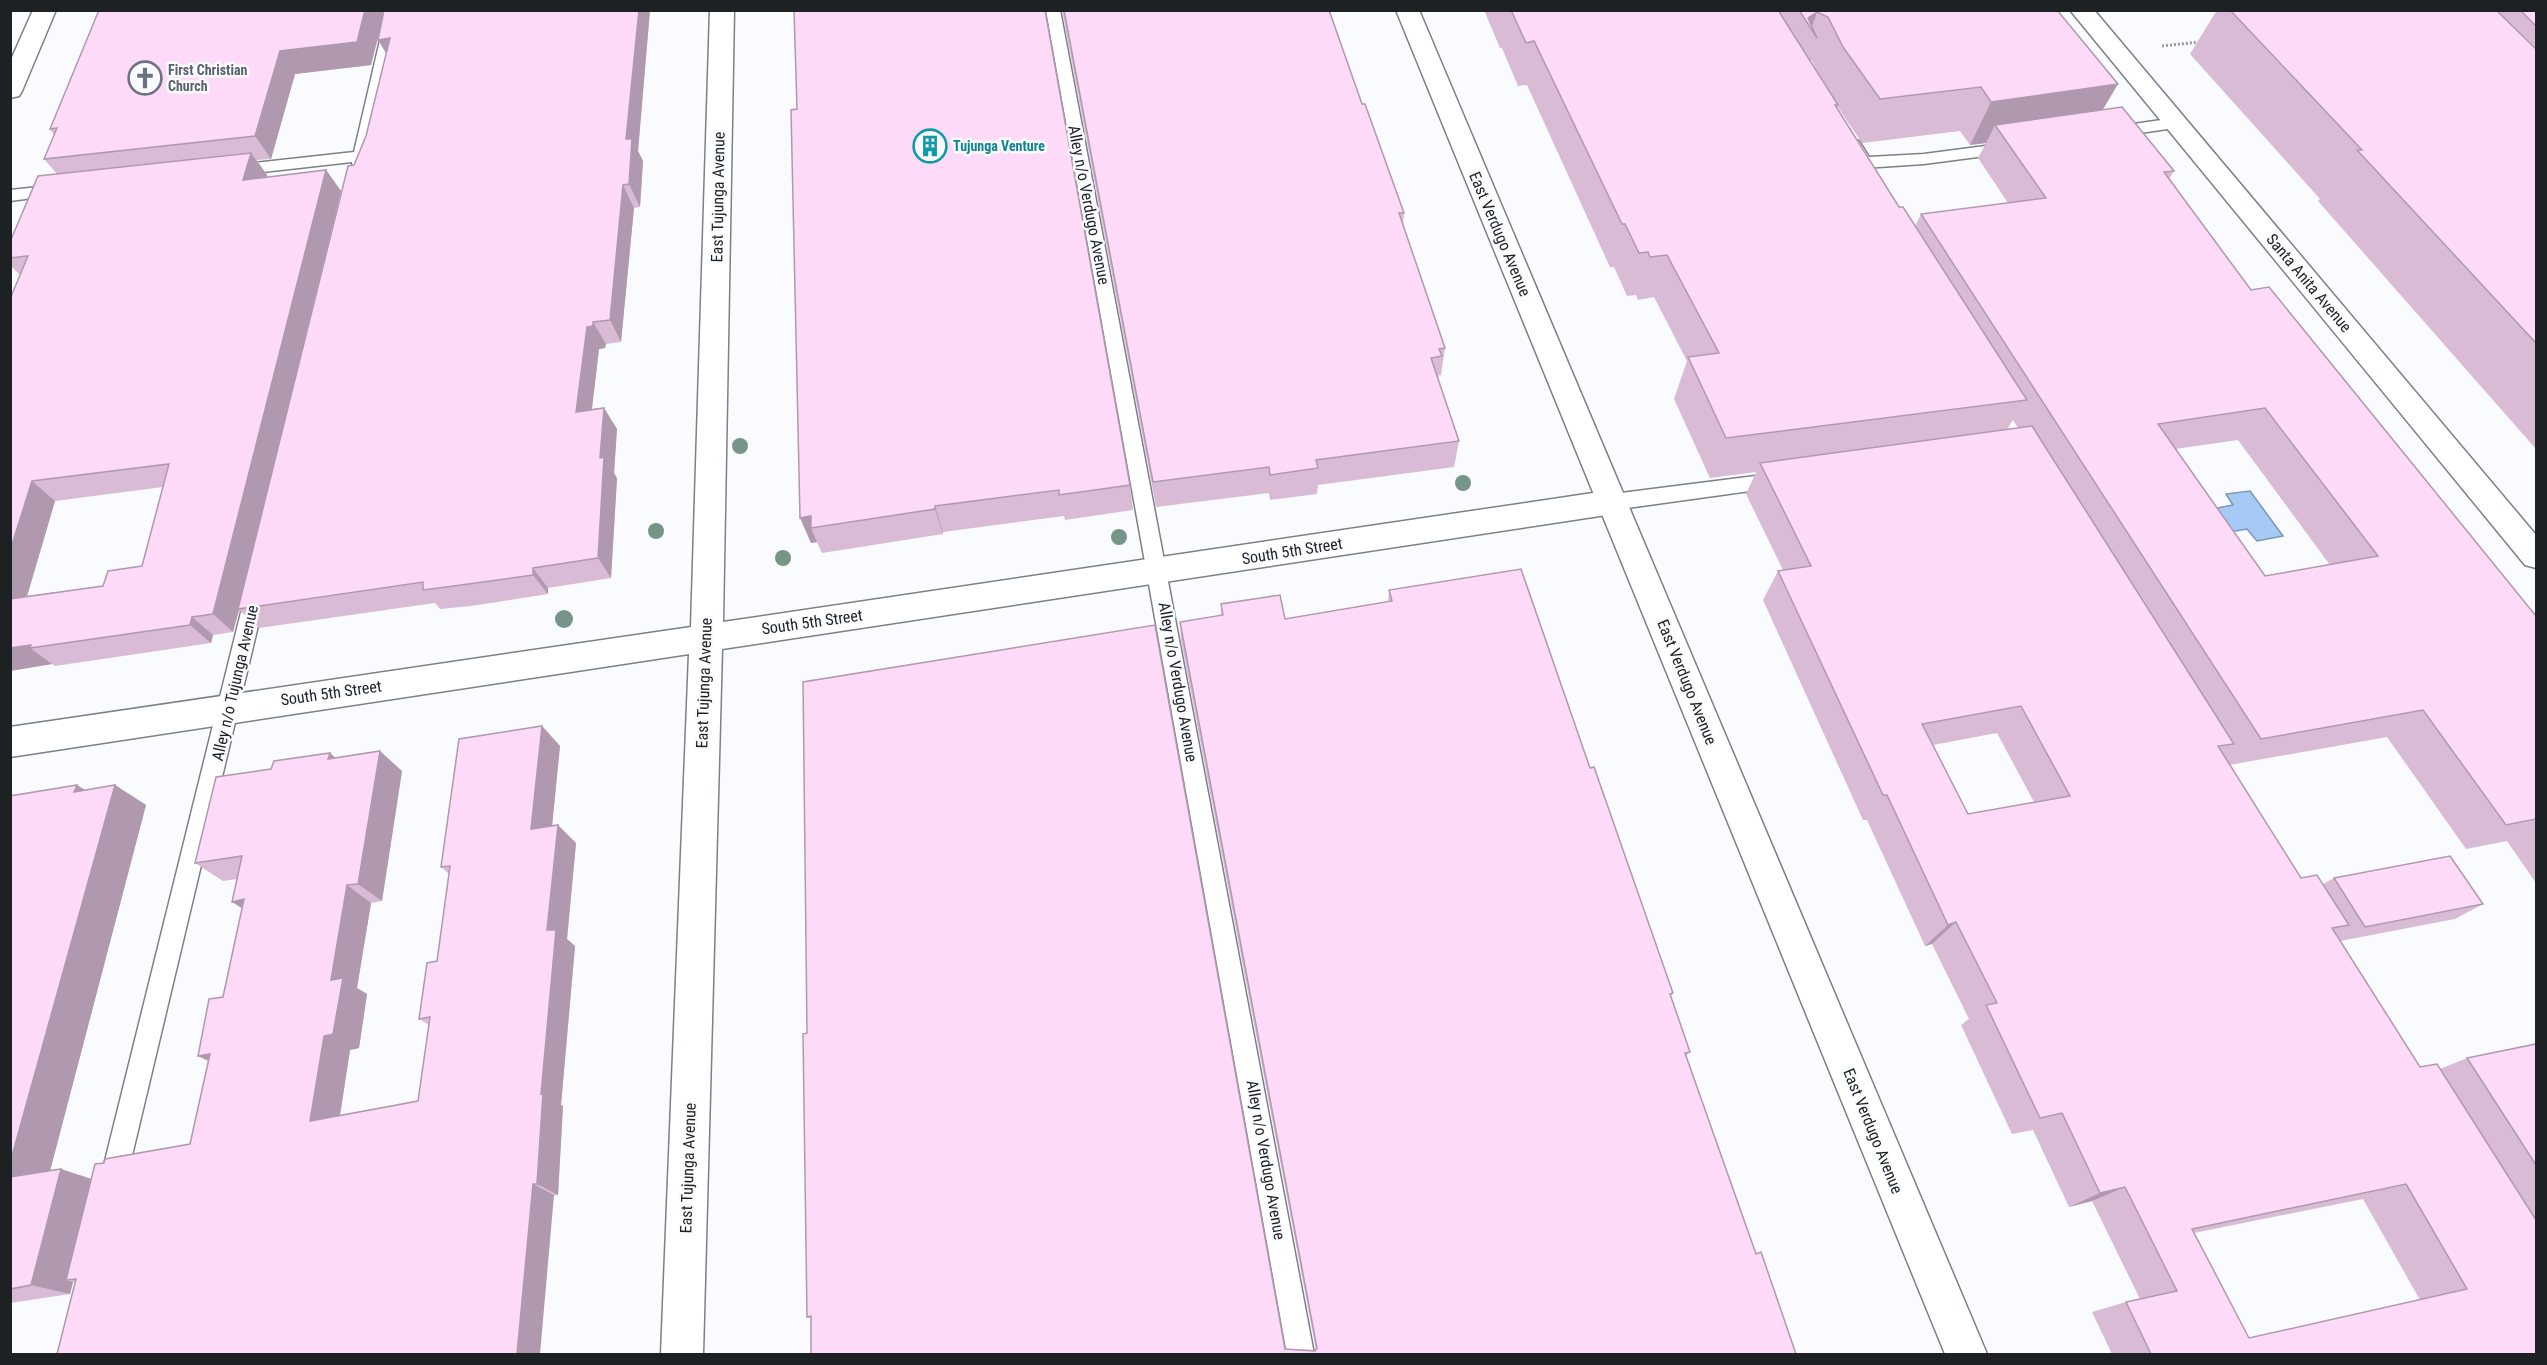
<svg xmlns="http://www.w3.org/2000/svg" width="2547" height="1365" font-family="'Roboto Condensed',sans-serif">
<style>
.water{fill:#a6c9f5;stroke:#7d97b6;stroke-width:1.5}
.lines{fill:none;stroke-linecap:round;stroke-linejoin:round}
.lane-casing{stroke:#7b8187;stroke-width:3}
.street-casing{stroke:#7b8187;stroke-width:3}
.secondary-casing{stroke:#7b8187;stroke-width:3}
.path{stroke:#999b9e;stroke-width:3;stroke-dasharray:2 2;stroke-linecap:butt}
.lane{fill:#fff;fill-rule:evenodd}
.street{fill:#fff;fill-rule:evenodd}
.secondary{fill:#fff;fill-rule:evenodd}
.tree{fill:#769487}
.wall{fill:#d9bbd5;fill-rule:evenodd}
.shaded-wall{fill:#b099ae}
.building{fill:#fcdaf8;stroke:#b099ae;stroke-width:1.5;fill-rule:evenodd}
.labels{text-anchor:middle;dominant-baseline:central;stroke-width:5;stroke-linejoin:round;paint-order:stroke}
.far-worship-label{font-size:14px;font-weight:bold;fill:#5b616d;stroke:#f9fbfe;text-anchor:start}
.far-culture-label{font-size:14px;font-weight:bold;fill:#0d838f;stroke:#f9fbfe;text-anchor:start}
.street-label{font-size:16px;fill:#1e2123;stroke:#f9fbfe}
</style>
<rect width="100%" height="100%" fill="#f9fbfe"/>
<path class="water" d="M2250 491 2283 536 2257 541 2247 529 2218 534 2202 511 2233 505 2226 494Z"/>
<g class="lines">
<defs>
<path id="lane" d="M387 10H401L365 169H353L352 162 235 175 229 174 227 170 229 166 235 165 354 152Z
M1046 10H1060L1314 1354H1287Z
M2175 118 2181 119 2183 123 2181 127 2113 137 2105 132 2113 127Z
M1853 140 1859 141 1869 157 1924 154 2008 143 2016 148 2008 153 1924 164 1864 168 1858 167 1845 145Z
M58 185 64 186 66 190 64 194 10 201V190Z
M1779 473 1786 475 1789 480 1786 485 1779 487 1613 510 1606 507 1603 502 1606 497 1613 494Z
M256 584 263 586 266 592 125 1185 121 1194 112 1198 103 1194 99 1185 246 592 249 586Z"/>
<path id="street" d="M33 10H56L22 91 19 96 10 98V62Z
M710 10H734L723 622 1613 490 1624 494 1628 502 1624 510 1613 514 722 649 703 1354H661L689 654 10 757V727L691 627Z
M2070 10H2094L2536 535V568L2525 565Z"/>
<path id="secondary" d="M1396 10H1419L1987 1354H1945Z"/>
</defs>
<use href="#lane" class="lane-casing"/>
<use href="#street" class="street-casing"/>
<use href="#secondary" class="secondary-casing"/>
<path class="path" d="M2162 46 2199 42"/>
<use href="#lane" class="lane"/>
<use href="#street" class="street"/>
<use href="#secondary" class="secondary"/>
</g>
<g class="tree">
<circle cx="740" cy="446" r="8"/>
<circle cx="1463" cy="483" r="8"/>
<circle cx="656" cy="531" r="8"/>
<circle cx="1119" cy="537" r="8"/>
<circle cx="783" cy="558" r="8"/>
<circle cx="564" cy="619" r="9"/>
</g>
<path class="wall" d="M99 10H650L638 151 643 161 640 207 634 208 621 342 606 344 605 348 599 349 592 409 604 408 617 429 614 473 617 478 611 578 548 588V594L471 606 440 609 435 603 259 628 239 610 233 632 213 635 211 643 55 666 52 664 10 671V299L20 275 10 265V242L57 174 44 159 54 135 50 129ZM384 14 386 53 366 136 354 165 292 390 341 191 326 170 266 177 267 175 257 160 271 159 295 74 371 65ZM163 487 142 566 103 586 27 596 55 501Z
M1062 10H1329L1362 104 1404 213 1403 225 1445 348 1441 375H1439L1438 379 1459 441 1454 467 1318 485 1317 494 1270 500 1269 493 1156 507Z
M1484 10H2057L2103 110 2174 171 2169 179 2251 290 2536 616V883L2507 841 2466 849 2387 737 2229 765 2301 878 2323 884 2334 878 2483 904 2455 919 2340 941 2420 1067 2440 1069 2467 1058 2536 1044V1354H2112L2092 1312 2126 1302 2140 1299 2092 1201 2069 1207 2033 1130 2012 1134 1961 1025 1969 1019 1932 944 1925 946 1867 820H1863L1763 600 1778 571 1783 570 1746 494 1756 472 1710 478 1674 399 1687 361 1654 297 1638 300 1636 295 1627 296 1614 267H1610L1527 85 1518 86 1502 48H1500ZM1810 60 1812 61 1818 73ZM1837 106 1862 143 1960 131 1970 145 1986 143 1978 158 2008 203 1921 214 1915 226 1899 207 1837 108ZM2013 420 2018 428 2007 429ZM2238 440 2330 565 2265 576 2175 449ZM1997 733 2034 802 1968 814 1933 745ZM2363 1199 2420 1300 2249 1338 2194 1233Z
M2217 10H2536V449L2318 201 2320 199 2190 54Z
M797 109 1130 485 1133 510 1065 520 1064 516 943 532V534L822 553 817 542 811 543Z
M1389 590 1590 768 1673 993 1671 996 1690 1052 1686 1056 1756 1254 1796 1354H811V1319L807 1317 803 1034 1285 1349 1316 1350 1181 640 1180 622 1221 615V604L1285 619 1388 602Z
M542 726 560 746 552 826 576 843 567 939 575 946 561 1105 563 1106 558 1195 75 1282H73L70 1294 10 1303V796L77 785 85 790 115 785 146 805 50 1171 91 1179 104 1163 190 1144 242 908 237 879 223 881 195 863 271 769 330 753 335 758 402 771 382 901 371 903 357 988 367 994 359 1048 350 1050 340 1116 418 1101 429 1025 419 1019 437 961 449 874 441 867Z"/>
<path class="shaded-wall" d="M365 10H385L371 65 295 74 271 159 255 136 280 51Z
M639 10H650L638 151 643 161 640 207 629 184 626 139Z
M1817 12 1811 29 1808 18Z
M390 38 392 63 378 40Z
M2118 84 2092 128 1995 125 1986 143 1970 145 1991 102Z
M251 153 267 175 259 201 243 180Z
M326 170 341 191 239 609H238L239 610 233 632 213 614Z
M623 185 634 208 621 342 610 320Z
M593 322 606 344 605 348 599 349 589 433 576 412 587 327Z
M604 408 617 429 614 473 617 478 611 578 598 558 600 458Z
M32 481 55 501 20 620 10 612V551Z
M935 506 943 532V534L935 509Z
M811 516V528L817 542 811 543 800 518Z
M533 568 548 588V594L533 575Z
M192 617 213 635 211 643 190 625Z
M31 645 30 648 52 664 10 671V648Z
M542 726 560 746 550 847 531 829Z
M380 751 402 771 382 901 358 884Z
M330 753 353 773 328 759Z
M77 785 108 805 74 792Z
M115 785 146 805 45 1190 10 1179V1163Z
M558 825 576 843 567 939 575 946 561 1105 563 1106 558 1195 537 1184 547 930Z
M347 885 371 903 357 988 367 994 359 1048 350 1050 337 1134 310 1121 331 980Z
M244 899 259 919 232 902Z
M1956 922 1932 944 1925 946 1948 925Z
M210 1054 227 1070 198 1056Z
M61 1169 98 1181 66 1280 73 1282 70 1294 31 1285Z
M533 1184 554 1195 540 1354H517Z
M2125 1187 2092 1201 2069 1207 2100 1193Z"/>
<path class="building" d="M99 10H365L357 42 280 51 255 136 44 159 57 128 50 129Z
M384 10H639L626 139H632L629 184 623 185 610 320 593 322V326L587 327 576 412 604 408 600 458 604 457 598 558 533 568V575L454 586 423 590V582L238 609 348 166 354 165 366 136 390 38 378 40Z
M794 10H1045L1130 485 1059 495V490L935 506V509L811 528V516L800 518 791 110 797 109Z
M1064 10H1329L1362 104H1365L1404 213H1399L1445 348 1439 349 1442 356 1431 358 1459 441 1316 460 1318 468 1270 475 1269 467 1153 482Z
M1511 10H1778L1838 105H1835L1899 207H1903L2027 400 1726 438 1688 357 1719 353 1667 255 1650 257 1648 252 1639 253 1625 224H1622L1534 41 1526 43Z
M1799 10H2057L2118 84 1991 102 1981 87 1880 99 1843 47 1828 17 1817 12 1808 18 1817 38Z
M2230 10H2496L2536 49V343L2357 150H2362Z
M2520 10H2536V26Z
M2122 107 2174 171 2164 172 2251 290 2269 287 2536 616V819L2506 825 2423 710 2261 739 1921 214 2046 198 1995 125ZM2265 408 2378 556 2265 576 2158 424Z
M251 153 243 180 326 170 213 614 192 617 190 625 30 648 31 645 10 648V599L103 586 108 571 142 566 169 464 32 481 10 551V299L28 256 10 258V242L38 176Z
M2032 426 2234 744 2218 746 2301 878 2317 875 2349 925 2332 928 2420 1067 2437 1064 2536 1220V1354H2151L2126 1302 2177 1291 2125 1187 2100 1193 2062 1113 2040 1118 1986 1005 1997 1003 1956 922 1948 925 1887 795H1883L1778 571 1811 566 1760 463ZM2021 706 2070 796 1968 814 1922 724ZM2406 1184 2467 1289 2249 1338 2192 1229Z
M1521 569 1590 768 1594 767 1673 993 1670 994 1690 1052 1685 1053 1756 1254 1761 1252 1796 1354H811V1316L807 1317 803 1034 807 1033 803 682 1155 625 1285 1349 1315 1351 1317 1348 1180 622 1223 615 1221 604 1280 595 1285 619 1392 601 1389 590Z
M542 726 531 829 558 825 547 930H556L541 1094 543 1093 537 1184H533L517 1354H57L76 1279 66 1280 95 1164 104 1163 105 1159 190 1144 210 1054 198 1056 209 999 223 997 244 899 232 902 242 856 195 863 216 777 271 769 274 761 330 753 328 759 380 751 358 884 347 885 331 980 343 978 333 1034 324 1036 310 1121 418 1101 430 1017 419 1019 427 963 437 961 450 866 441 867 459 739Z
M77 785 74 792 115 785 10 1163V796Z
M2450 856 2483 904 2365 927 2334 878Z
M2536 1044V1165L2467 1058Z
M61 1169 31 1285 10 1289V1177Z"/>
<defs>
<symbol id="church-ring" viewBox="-11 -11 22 22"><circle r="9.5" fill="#f9fbfe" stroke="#6b7280" stroke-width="1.5"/><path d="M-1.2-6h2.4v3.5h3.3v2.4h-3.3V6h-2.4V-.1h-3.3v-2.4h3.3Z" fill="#6b7280"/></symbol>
<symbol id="building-ring" viewBox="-11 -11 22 22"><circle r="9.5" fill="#f9fbfe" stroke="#0f9aa8" stroke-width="1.5"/><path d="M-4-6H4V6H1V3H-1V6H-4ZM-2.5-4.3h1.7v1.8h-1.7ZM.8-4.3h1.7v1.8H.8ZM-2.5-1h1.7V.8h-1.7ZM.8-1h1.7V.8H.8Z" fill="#0f9aa8"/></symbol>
</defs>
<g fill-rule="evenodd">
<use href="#church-ring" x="126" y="59" width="38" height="38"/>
<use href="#building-ring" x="911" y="127" width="38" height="38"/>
</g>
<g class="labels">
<g class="far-worship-label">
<text x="168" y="70">First Christian<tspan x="168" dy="16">Church</tspan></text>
</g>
<g class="far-culture-label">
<text x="953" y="146">Tujunga Venture</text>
</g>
<g class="street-label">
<text transform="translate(718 197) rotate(-89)">East Tujunga Avenue</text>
<text transform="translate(1089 205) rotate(79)">Alley n/o Verdugo Avenue</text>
<text transform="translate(1500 234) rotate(67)">East Verdugo Avenue</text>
<text transform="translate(2309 283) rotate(50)">Santa Anita Avenue</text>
<text transform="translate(1292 551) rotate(-9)">South 5th Street</text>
<text transform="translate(812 622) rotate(-8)">South 5th Street</text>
<text transform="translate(1178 682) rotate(80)">Alley n/o Verdugo Avenue</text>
<text transform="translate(1687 682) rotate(68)">East Verdugo Avenue</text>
<text transform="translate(235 683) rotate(-77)">Alley n/o Tujunga Avenue</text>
<text transform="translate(704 683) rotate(-88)">East Tujunga Avenue</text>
<text transform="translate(331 693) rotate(-8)">South 5th Street</text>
<text transform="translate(1873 1131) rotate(68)">East Verdugo Avenue</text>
<text transform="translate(1266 1160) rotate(80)">Alley n/o Verdugo Avenue</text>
<text transform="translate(688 1168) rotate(-88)">East Tujunga Avenue</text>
</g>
</g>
<rect width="2547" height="1365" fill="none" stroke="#1e2123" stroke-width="24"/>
</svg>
